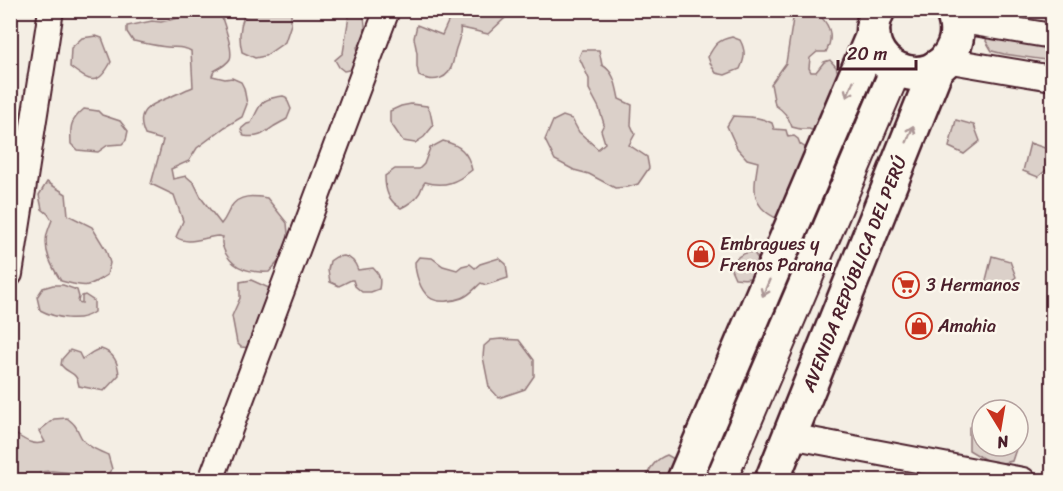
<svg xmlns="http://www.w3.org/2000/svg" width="1063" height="491" font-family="Sriracha,sans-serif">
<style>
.green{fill:#dbd0c9;stroke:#92787a;stroke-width:1.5}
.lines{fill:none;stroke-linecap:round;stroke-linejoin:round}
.minor-casing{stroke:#4a1f2b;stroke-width:28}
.tertiary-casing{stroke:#4a1f2b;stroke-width:34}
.trunk-casing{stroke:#4a1f2b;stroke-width:38}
.minor{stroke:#fbf7ec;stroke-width:24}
.tertiary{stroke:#fbf7ec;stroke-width:30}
.trunk{stroke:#fbf7ec;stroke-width:33}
.oneway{stroke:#ab9695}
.labels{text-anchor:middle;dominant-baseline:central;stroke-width:5;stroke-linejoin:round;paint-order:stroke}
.poi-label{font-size:18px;fill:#4a1f2b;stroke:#fbf7ec;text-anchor:start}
.street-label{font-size:18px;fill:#4a1f2b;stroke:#fbf7ec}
</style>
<rect width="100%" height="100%" fill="#f4eee4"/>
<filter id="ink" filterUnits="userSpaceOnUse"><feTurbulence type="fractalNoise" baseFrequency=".0167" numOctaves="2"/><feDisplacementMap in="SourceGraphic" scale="12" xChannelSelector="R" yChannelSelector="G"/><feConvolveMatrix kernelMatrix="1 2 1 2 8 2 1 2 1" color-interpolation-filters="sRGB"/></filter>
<g filter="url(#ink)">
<path class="green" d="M269 11H291V24L285 42 265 56 255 58 242 52C239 39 239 29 244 16L253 13 268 12Z
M453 11H503L505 18 488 34C478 32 470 29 460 28 462 37 457 43 455 52 454 55 454 59 453 62 449 80 434 83 419 76L417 67V53L414 38 417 25 442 35Z
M809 11H815C829 23 835 35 826 52H817L810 58 809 68 811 72H816L824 62 830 60 836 67 840 79 822 134 809 129H800L792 127C788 116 784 111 775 105L771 84 786 63 793 19 803 12Z
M205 12 221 15C224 24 234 51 230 59 227 64 220 68 214 71L212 76 225 79 232 78 241 82 244 88 247 104 242 117 225 127 197 148 189 161 171 169 173 179 186 176 194 183 202 199 221 224C227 217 227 213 231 207 239 194 254 196 267 198L287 223 289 244 278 262 269 272C251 273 232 269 224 250 222 245 221 242 223 237L218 236C204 237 188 246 176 237L183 221 174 195 151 184 163 140 145 135C134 110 150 105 170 97 177 94 185 90 193 87L191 51C183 46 176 48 167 47 156 46 144 43 133 41L127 32V26L152 21 161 22Z
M357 12 362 13C367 23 365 32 363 42L357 47 360 59 354 69 344 71 339 67 335 60 343 53 349 16 352 13Z
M988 30 1052 35V61L1004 54 992 51 986 41Z
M96 36 102 38 111 62C98 87 90 82 70 67L71 48 82 38Z
M732 37 740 40C746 51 745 58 740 69L725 75 716 73 711 65 708 57C715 44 718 40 732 37Z
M582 50H599L602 65C615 72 616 86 619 99L632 105 631 125 635 134 629 145 647 157 649 168 638 184 628 187 615 188 589 174 574 170 555 160 545 140 553 121 563 116 572 119 579 132 598 149 605 143 601 130 604 124 599 108 589 89V79L579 57Z
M283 96 286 97 291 109 287 119C282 122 277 124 273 127 262 135 258 138 244 136L241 129 247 124 251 123C261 104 259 99 283 96Z
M411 104 427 106 430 111 433 126 424 137 415 143 403 141 390 122V111L401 106Z
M84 109 98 111 102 115 120 121 128 131 126 140 122 144 108 145 98 152 77 150 71 144C70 126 70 121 84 109Z
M733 116C747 117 759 116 772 123L774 129 786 130 788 137 794 136 798 139 800 144 809 150 778 219C749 206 754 188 758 162L747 159 737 148 727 126Z
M956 120 974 125 980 141 964 154 949 147Z
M443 141C460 145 468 152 472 170 457 182 445 188 425 182 421 186 422 191 418 195 414 201 407 205 401 208 388 201 385 190 385 176L395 169H419L424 164 430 148Z
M1030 143 1048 149 1052 160V165L1038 177 1023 171Z
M47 182 66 194 68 215 92 227 106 250 110 263 107 275C85 289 86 287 61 281 52 267 43 251 47 234 48 230 50 225 52 220L48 214 42 209 39 195Z
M753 252 763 265C756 279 751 280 735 278L730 267C736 257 741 253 753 252Z
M344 256C352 258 355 262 358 270L373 268C380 275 381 279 379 289L371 292H362L355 286 353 280H351L339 286 330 282 328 270 330 261 336 257Z
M992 256 1010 261 1016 277 1000 290 985 284Z
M419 257 432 258 443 266 457 270 462 266 470 264 475 268 480 264 499 258 506 264 508 278 486 285 481 283C475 288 470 295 462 298 454 301 437 304 429 297 420 290 415 273 415 262Z
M251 280 269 288 273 298 252 348 241 347 237 343 232 316 240 298V282Z
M53 285H63L77 290 79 297 78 302 82 303V296L85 295 94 301V312C80 323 55 318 40 310L37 297 43 288Z
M501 339 519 340 534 360V376L525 389 499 398 489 387 483 357 484 346 491 340Z
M101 349C114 353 118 362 119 375L104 391 79 386C76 370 70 376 61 365L62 359 70 350 79 353 82 359C89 356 92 350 101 349Z
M67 418C78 427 75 426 81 437 86 446 99 451 108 455L112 469 105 477 98 478 73 473 52 471 40 472 42 480H11V437L17 435C26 441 34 446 45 442L39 431 54 419Z
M982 424V446H1017L1012 461 994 465 969 450V427Z
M667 455 676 460 679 480H645C649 469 655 459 667 455Z"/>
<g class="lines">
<defs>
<path id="minor" d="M956 20 1052 36
M945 60 1052 78
M10 274 51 10
M790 436 1023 480
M211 480 387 10"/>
<path id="tertiary" d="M721 480 896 69"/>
<g id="trunk">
<path d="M878 10C851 65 932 101 954 46 959 34 957 22 952 10"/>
<path d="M684 480 873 35"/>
<path id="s1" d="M772 480 937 67"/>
</g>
</defs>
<use href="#minor" class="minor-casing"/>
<use href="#tertiary" class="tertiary-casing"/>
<use href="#trunk" class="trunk-casing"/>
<use href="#minor" class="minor"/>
<use href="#tertiary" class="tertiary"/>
<use href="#trunk" class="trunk"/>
</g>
<defs><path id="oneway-shaft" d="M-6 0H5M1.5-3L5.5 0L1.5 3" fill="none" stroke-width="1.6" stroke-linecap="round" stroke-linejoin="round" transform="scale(1.5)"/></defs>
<g class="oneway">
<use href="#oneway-shaft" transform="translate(850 89) rotate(113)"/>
<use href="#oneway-shaft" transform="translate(910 134) rotate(-68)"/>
<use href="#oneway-shaft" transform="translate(766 288) rotate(113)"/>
</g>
</g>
<defs>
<symbol id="shop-ring" viewBox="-11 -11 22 22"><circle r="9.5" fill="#fbf7ec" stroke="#c8321e" stroke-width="1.5"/><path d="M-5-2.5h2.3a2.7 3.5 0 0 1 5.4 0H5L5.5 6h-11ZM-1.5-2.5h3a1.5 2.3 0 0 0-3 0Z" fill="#c8321e"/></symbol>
<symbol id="supermarket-ring" viewBox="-11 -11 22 22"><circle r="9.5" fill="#fbf7ec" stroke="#c8321e" stroke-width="1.5"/><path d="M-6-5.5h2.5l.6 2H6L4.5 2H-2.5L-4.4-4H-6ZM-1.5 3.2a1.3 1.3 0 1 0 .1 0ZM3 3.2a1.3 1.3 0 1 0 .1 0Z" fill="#c8321e"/></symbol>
</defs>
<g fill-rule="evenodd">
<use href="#shop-ring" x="686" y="239" width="30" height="30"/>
<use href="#supermarket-ring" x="891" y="270" width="30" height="30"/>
<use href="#shop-ring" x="904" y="311" width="30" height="30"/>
</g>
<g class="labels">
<g class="poi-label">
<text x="720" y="244">Embragues y<tspan x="720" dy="21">Frenos Parana</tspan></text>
<text x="926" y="285">3 Hermanos</text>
<text x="938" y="326">Amahia</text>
</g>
<g class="street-label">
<text stroke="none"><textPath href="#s1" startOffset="222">AVENIDA REPÚBLICA DEL PERÚ</textPath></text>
</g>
</g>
<rect width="1063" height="491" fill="none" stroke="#fbf7ec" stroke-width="36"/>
<rect x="18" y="18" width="1027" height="455" fill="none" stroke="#4a1f2b" stroke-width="2" filter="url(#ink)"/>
<g transform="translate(1000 428) rotate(169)"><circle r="28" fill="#fbf7ec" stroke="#b4a19f" stroke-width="1.5"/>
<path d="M0-4.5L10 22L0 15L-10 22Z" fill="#c8321e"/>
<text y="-9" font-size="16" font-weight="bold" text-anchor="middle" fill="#4a1f2b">N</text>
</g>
<path d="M838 60v9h78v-9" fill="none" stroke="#4a1f2b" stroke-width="3"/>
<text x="847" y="60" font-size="18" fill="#4a1f2b" stroke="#fbf7ec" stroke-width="4.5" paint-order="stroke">20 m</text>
</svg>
